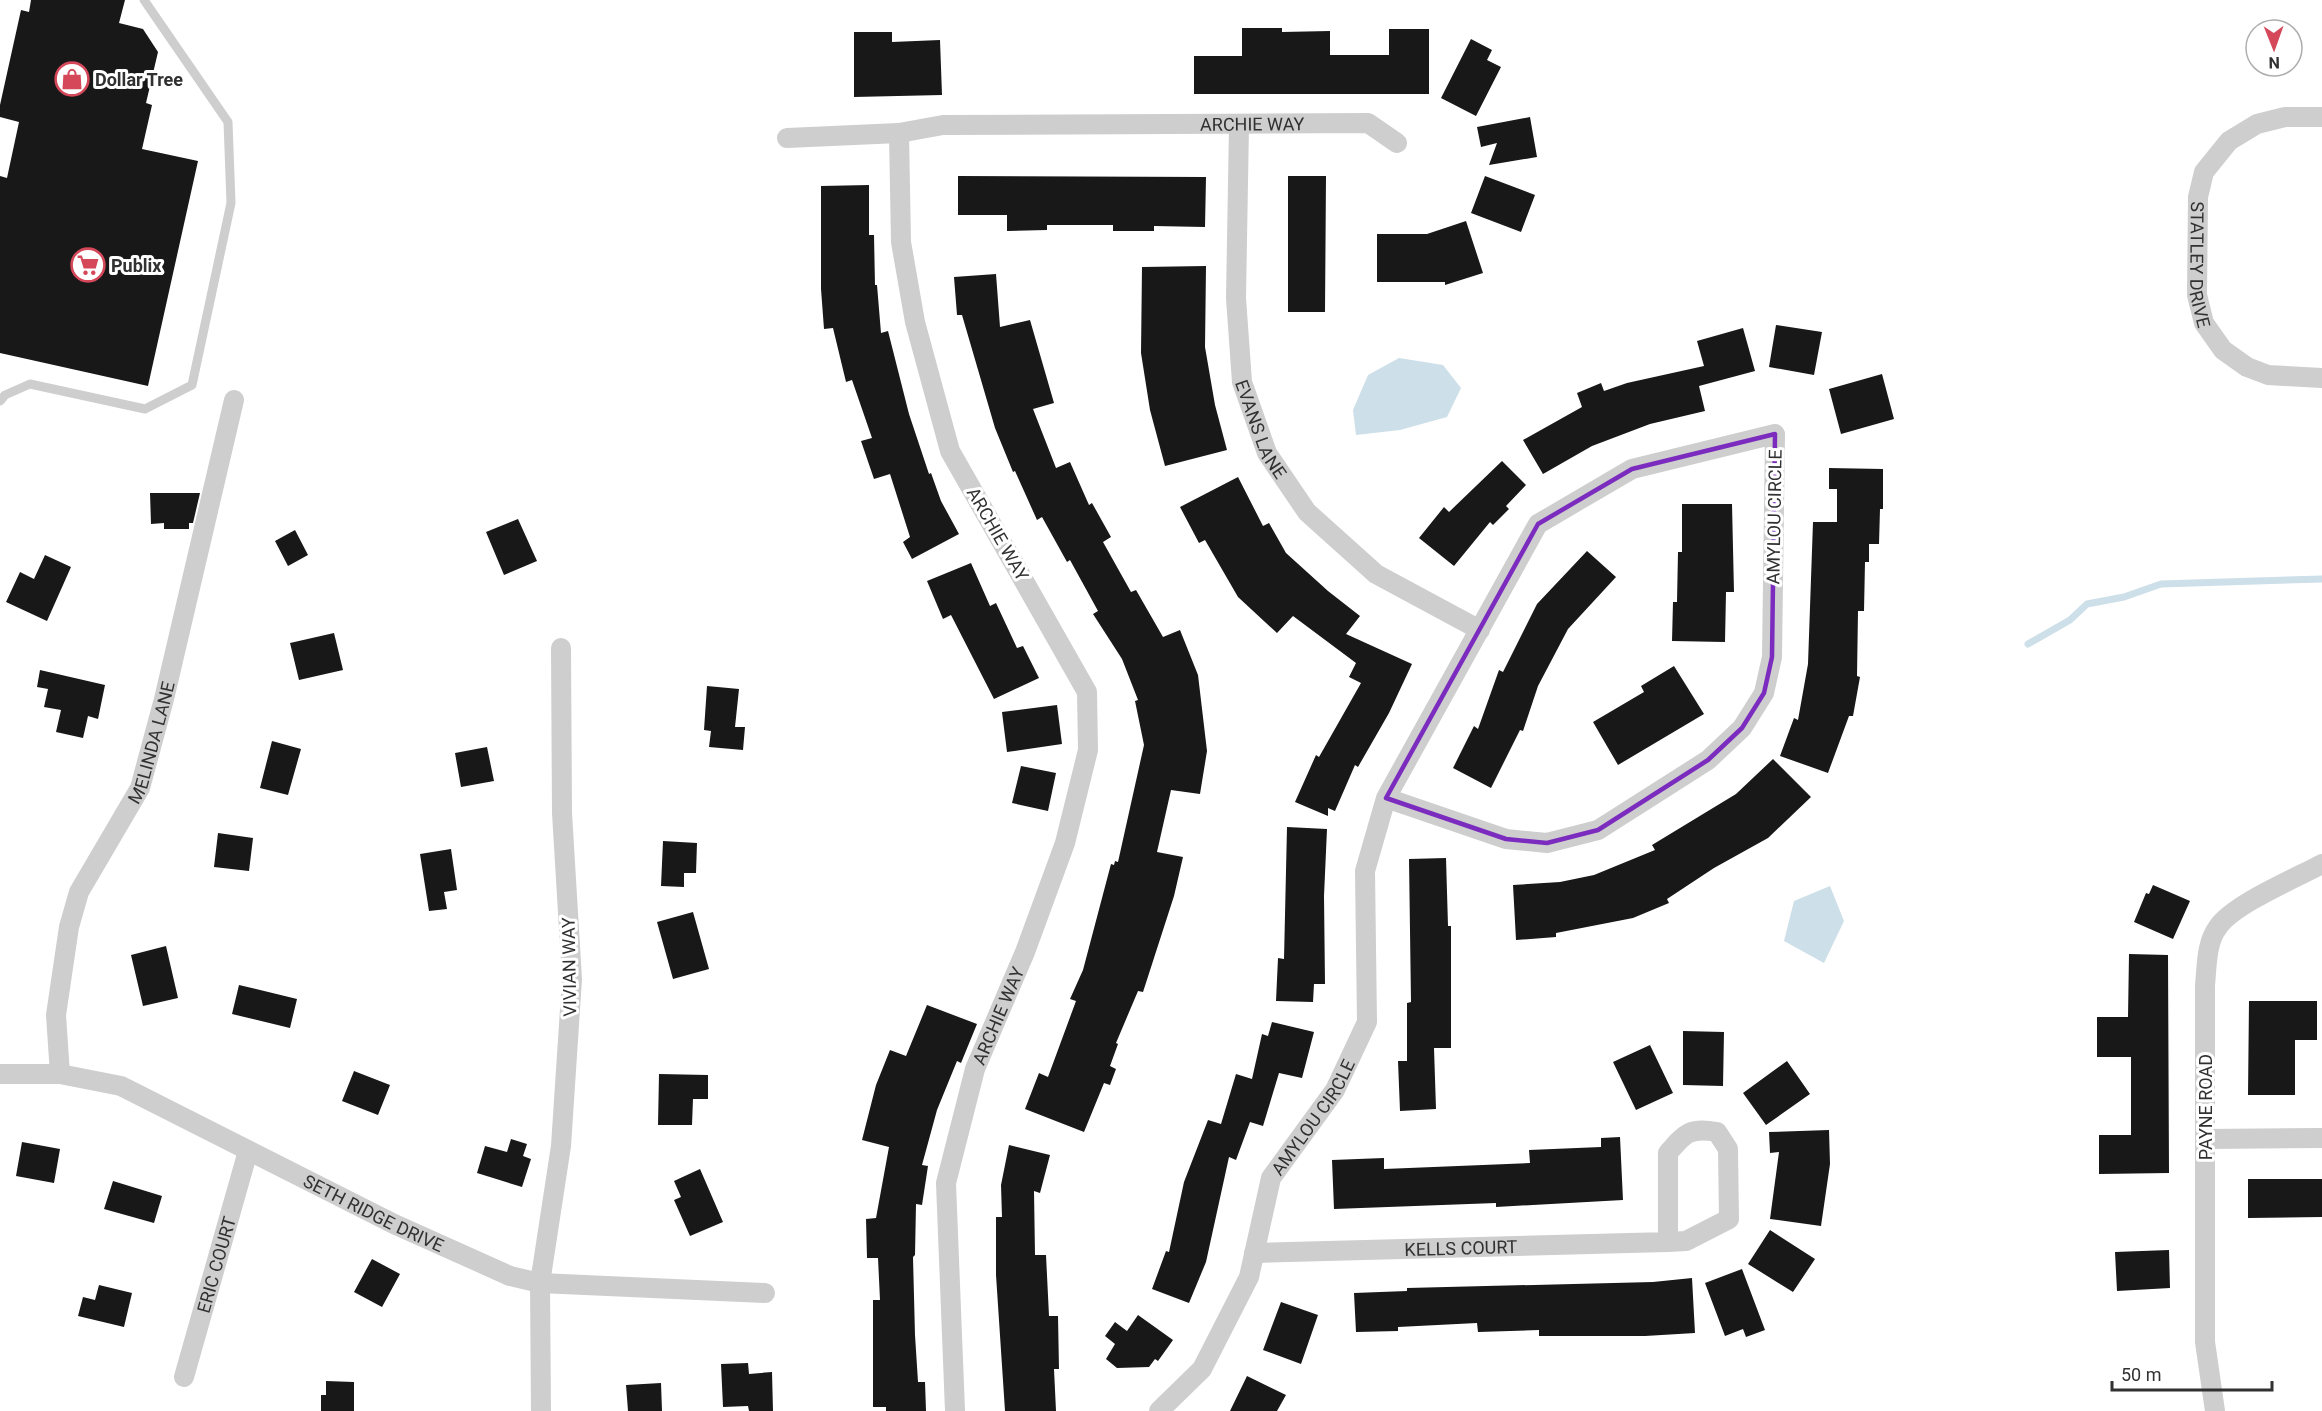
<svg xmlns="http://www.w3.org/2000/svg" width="2322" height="1411" font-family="Roboto,sans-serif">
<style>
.water{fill:#cddfe8}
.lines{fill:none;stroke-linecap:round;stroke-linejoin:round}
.stream{stroke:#cddfe8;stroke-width:7}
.building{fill:#181818}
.lane{stroke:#cecece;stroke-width:9}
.street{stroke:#cecece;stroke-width:20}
.marked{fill:none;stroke:#7b2cbf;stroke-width:4.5;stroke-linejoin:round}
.labels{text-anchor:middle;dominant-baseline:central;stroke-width:6;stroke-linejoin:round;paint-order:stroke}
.poi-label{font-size:18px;font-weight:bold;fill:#313131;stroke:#fff;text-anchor:start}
.street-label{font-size:18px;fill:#313131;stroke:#fff}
</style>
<rect width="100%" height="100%" fill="#fff"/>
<path class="water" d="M1399 358 1443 365 1461 388 1447 417 1400 430 1356 435 1353 410 1368 375Z
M1830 886 1844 921 1824 963 1784 941 1794 901Z"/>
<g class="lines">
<path class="stream" d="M2028 644 2070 620 2087 604 2124 597 2161 584 2322 579"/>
</g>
<path class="building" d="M31 0H125L119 23 143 29 158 52 146 103 152 105 142 149 198 161 148 386 0 353V176L7 178 19 122 0 117V105L21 10 29 12Z
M1242 28H1282V32L1330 31V55H1389V29H1429V94H1194V56H1242Z
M854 32H892V42L940 40 942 95 854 97Z
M1471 39 1492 50 1487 60 1501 67 1476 116 1441 98Z
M1530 117 1537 157 1489 165 1497 143 1481 147 1477 127Z
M958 176 1206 177 1205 227 1154 226V231H1113V225H1047V230L1007 231V215H958Z
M1288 176H1326L1325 312H1288Z
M1485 176 1535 195 1521 232 1471 213Z
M869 185V235H874L875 285H877L881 333 888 331 909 414 929 474 931 473 941 501 959 534 912 559 903 542 910 537 890 474 874 479 861 441 872 438 852 380 846 382 833 328 824 329 821 289V186Z
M1466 221 1483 273 1445 285V282H1377V234H1427Z
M1206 266 1205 347 1215 405 1227 450 1165 466 1150 410 1141 353 1142 267Z
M996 274 1000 327 1030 320 1054 403 1033 409 1056 468 1070 462 1089 505 1092 503 1111 537 1103 542 1131 592 1136 590 1163 637 1180 630 1198 675 1207 751 1200 794 1171 790 1157 852 1183 857 1174 896 1143 992 1138 991 1116 1043 1118 1044 1110 1066 1116 1069 1110 1085 1104 1083 1084 1132 1025 1109 1039 1073 1048 1077 1076 1001 1070 999 1083 970 1111 864 1114 865 1115 861 1118 862 1144 745 1135 701 1138 700 1122 659 1093 614 1098 611 1070 560 1067 562 1042 517 1037 520 1015 471 1013 472 995 428 962 315H957L954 277Z
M1776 325 1822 332 1814 375 1769 367Z
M1743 328 1755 371 1699 386 1705 411 1650 424 1592 446 1543 474 1523 440 1582 407 1577 393 1601 383 1604 391 1627 383 1704 366 1697 341Z
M1882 374 1894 419 1841 434 1829 389Z
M1502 461 1526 485 1506 506 1509 509 1493 525 1490 522 1454 566 1419 538 1444 507 1449 512Z
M1829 468 1883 469V509H1880L1879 544H1869V562H1865L1864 611H1858L1857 676 1860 677 1853 716H1849L1828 773 1780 756 1794 718 1798 720 1808 664 1813 522H1837V489H1829Z
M1238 477 1263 526 1269 523 1286 553 1328 591 1360 616 1346 634 1412 664 1389 713 1358 767 1355 765 1335 811 1328 808V816L1295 802 1316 755 1319 757 1361 683 1349 677 1356 663 1293 616 1277 633 1238 597 1205 540 1199 543 1180 507Z
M150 493H200L193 523H189V529H164V523L151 524Z
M1682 504H1732L1734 592H1726L1725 642 1672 641 1673 602H1677L1678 552H1682Z
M518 519 537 561 504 575 486 532Z
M295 530 308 555 288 566 275 541Z
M1587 551 1616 577 1568 629 1538 686 1523 731 1520 730 1491 788 1453 768 1474 726 1478 729 1499 670 1503 672 1537 604Z
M45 555 71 567 47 621 6 602 20 572 34 579Z
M971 563 990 606 996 603 1017 648 1023 646 1039 678 994 699 951 615 943 619 927 581Z
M334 633 343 670 299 680 290 643Z
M1674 666 1704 714 1618 765 1593 722 1644 692 1641 686Z
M40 670 105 685 98 719 88 716 83 738 56 732 61 710 44 707 48 689 37 687Z
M707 686 739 689 735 727H745L743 750 709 747 711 731 704 730Z
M1057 705 1062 744 1007 752 1002 712Z
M272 741 301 749 288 795 260 788Z
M487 747 494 781 461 787 455 753Z
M1773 759 1811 797 1768 838 1714 868 1667 899 1669 903 1633 918 1556 933V937L1516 940 1513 885 1560 882 1594 875 1655 850 1652 845 1736 794Z
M1021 766 1056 773 1048 811 1012 803Z
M1287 827 1327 829 1324 896 1325 984H1314L1313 1002 1276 1001 1278 958 1284 959Z
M218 833 253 838 249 871 214 867Z
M663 841 697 843 696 873H684V887L661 886Z
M451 849 457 890 444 892 447 909 429 911 420 854Z
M1446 858 1448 926H1451V1048H1434L1436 1109 1400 1111 1398 1061H1407V1003L1411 1002 1409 859Z
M2153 885 2190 901 2173 939 2134 922 2146 893 2149 894Z
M693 912 709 969 673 979 657 922Z
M166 946 178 998 143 1006 131 955Z
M2129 954 2168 955 2169 1173 2099 1174V1135H2131V1057H2097V1017H2128Z
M239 985 297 999 290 1028 232 1014Z
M2249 1001H2317V1040H2295V1095H2248Z
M927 1005 977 1024 961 1063 957 1061 937 1110 922 1165 928 1166 922 1205 916 1204 915 1255 913 1257 915 1335 918 1382H925L926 1411H886V1407H873V1300H880L878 1258H867L866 1219 876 1218 889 1147 862 1140 876 1085 890 1050 906 1056Z
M1272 1022 1314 1032 1302 1078 1279 1073 1263 1126 1250 1122 1236 1160 1229 1157 1206 1262 1189 1303 1152 1289 1166 1251 1169 1252 1184 1182 1208 1120 1221 1124 1236 1074 1252 1079 1262 1034 1268 1036Z
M1683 1031 1724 1032 1723 1086 1683 1085Z
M1650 1045 1673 1093 1636 1110 1613 1062Z
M1787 1061 1810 1094 1766 1125 1743 1093Z
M354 1071 390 1085 378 1115 342 1101Z
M659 1074 708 1075V1099H693L692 1125H658Z
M1829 1130 1830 1164 1821 1226 1770 1219 1779 1152 1770 1153 1769 1132Z
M1620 1137 1623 1200 1496 1207V1203L1334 1209 1332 1160 1384 1158V1169L1530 1163 1529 1150 1601 1147V1138Z
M511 1139 527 1144 523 1156 531 1159 522 1187 477 1173 485 1146 507 1152Z
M22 1142 60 1149 54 1183 16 1176Z
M1009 1145 1050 1155 1040 1193 1034 1191 1035 1255H1046L1049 1316H1058L1059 1369H1054L1056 1411H1005L996 1275V1217H1002L1001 1185Z
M700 1169 723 1222 690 1236 674 1200 681 1197 674 1181Z
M2248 1179H2322V1217L2248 1218Z
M113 1181 162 1196 154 1223 104 1209Z
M1770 1230 1815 1259 1793 1292 1748 1264Z
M2169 1250 2170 1288 2117 1291 2115 1252Z
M372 1259 400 1274 382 1307 354 1292Z
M1742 1269 1765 1330 1746 1337 1743 1329 1725 1336 1705 1283Z
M1692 1278 1695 1333 1645 1336H1539V1330L1478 1332 1477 1323 1398 1327V1331L1356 1332 1354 1293 1407 1291V1288L1653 1282Z
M99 1285 132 1293 124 1327 78 1316 83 1297 95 1300Z
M1281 1302 1318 1315 1301 1364 1263 1350Z
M1138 1315 1173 1340 1158 1361 1155 1359 1149 1367 1117 1368 1106 1359 1115 1344 1105 1336 1115 1322 1127 1331Z
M748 1363 749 1374 772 1372 773 1411H749L748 1406 723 1407 721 1364Z
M1247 1376 1286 1395 1277 1411H1230Z
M326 1381 354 1382V1411H321V1395H326Z
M661 1383 662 1411H628L626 1385Z"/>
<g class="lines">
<path class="lane" d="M0 401 5 395 30 384 145 409 192 385 231 203 228 122 144 0"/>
<g class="street">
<path id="s1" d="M2322 117H2285L2257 124 2229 141 2204 172 2198 197 2197 295 2204 323 2223 350 2247 367 2268 375 2322 378"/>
<path id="s2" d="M1239 125 1236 298 1242 382 1267 453 1307 512 1376 574 1480 630"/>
<path d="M787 138 899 133"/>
<path id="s3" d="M0 1074H60L121 1086 394 1224 510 1276 540 1283 765 1293"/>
<path id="s4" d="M60 1074 56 1015 69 927 79 892 140 788 164 699 234 400"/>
<path d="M2205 1139 2322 1138"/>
<path id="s5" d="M1254 1253 1668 1242 1686 1241 1729 1219 1728 1149 1717 1132C1690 1127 1685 1133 1668 1153V1242"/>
<path id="s6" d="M184 1377 248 1151"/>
<path d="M541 1411 540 1283 561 1146 572 979 562 813 561 648"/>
<path id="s7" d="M955 1411 946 1183 975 1069 1025 952 1065 843 1088 750 1087 692 950 451 915 322 901 242 899 133 943 125 1368 123 1397 143"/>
<path id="s8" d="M1159 1411 1202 1369 1249 1277 1271 1178 1335 1090 1367 1022 1365 871 1386 798 1538 524 1632 469 1775 434 1772 657 1764 693 1742 728 1708 760 1598 830 1547 843 1506 839 1386 798"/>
<path d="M2215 1411 2205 1342V985C2207 966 2206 943 2218 927 2234 904 2296 878 2322 864"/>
</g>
</g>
<path class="marked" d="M1775 434 1772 657 1764 693 1742 728 1708 760 1598 830 1547 843 1506 839 1386 798 1538 524 1632 469Z"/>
<defs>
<symbol id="shop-ring" viewBox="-11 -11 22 22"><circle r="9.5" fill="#fff" stroke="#d4485a" stroke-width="1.5"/><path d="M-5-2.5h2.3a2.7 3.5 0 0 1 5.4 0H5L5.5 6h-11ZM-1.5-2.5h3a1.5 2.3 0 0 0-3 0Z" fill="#d4485a"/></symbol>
<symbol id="supermarket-ring" viewBox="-11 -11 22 22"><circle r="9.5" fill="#fff" stroke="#d4485a" stroke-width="1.5"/><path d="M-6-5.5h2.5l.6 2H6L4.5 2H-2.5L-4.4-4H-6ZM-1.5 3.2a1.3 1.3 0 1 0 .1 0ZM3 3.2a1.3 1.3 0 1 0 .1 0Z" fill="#d4485a"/></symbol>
</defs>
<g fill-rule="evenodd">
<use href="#shop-ring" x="53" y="60" width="38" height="38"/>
<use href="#supermarket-ring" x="69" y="246" width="38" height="38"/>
</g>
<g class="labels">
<g class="poi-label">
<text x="95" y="79">Dollar Tree</text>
<text x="111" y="265">Publix</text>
</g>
<g class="street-label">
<text stroke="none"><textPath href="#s7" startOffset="1698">ARCHIE WAY</textPath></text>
<text stroke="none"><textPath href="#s1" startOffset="232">STATLEY DRIVE</textPath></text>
<text stroke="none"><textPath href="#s2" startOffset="308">EVANS LANE</textPath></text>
<text transform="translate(1774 517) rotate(-89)">AMYLOU CIRCLE</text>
<text transform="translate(998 534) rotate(60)">ARCHIE WAY</text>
<text stroke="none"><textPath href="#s4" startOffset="352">MELINDA LANE</textPath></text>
<text transform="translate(569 967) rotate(-91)">VIVIAN WAY</text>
<text stroke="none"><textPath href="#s7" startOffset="404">ARCHIE WAY</textPath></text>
<text transform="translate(2205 1107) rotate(-90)">PAYNE ROAD</text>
<text stroke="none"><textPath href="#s8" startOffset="339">AMYLOU CIRCLE</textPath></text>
<text stroke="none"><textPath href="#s3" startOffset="405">SETH RIDGE DRIVE</textPath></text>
<text stroke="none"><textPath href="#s5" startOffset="207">KELLS COURT</textPath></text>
<text stroke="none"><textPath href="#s6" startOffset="117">ERIC COURT</textPath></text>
</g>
</g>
<g transform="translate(2274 48) rotate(179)"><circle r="28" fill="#ffffff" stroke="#adadad" stroke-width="1.5"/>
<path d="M0-4.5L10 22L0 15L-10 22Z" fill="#d4485a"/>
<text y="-9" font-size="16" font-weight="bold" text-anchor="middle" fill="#313131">N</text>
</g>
<path d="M2112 1381v9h160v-9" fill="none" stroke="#313131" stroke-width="3"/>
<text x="2121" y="1381" font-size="18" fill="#313131" stroke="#ffffff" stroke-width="4.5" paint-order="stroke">50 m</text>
</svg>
